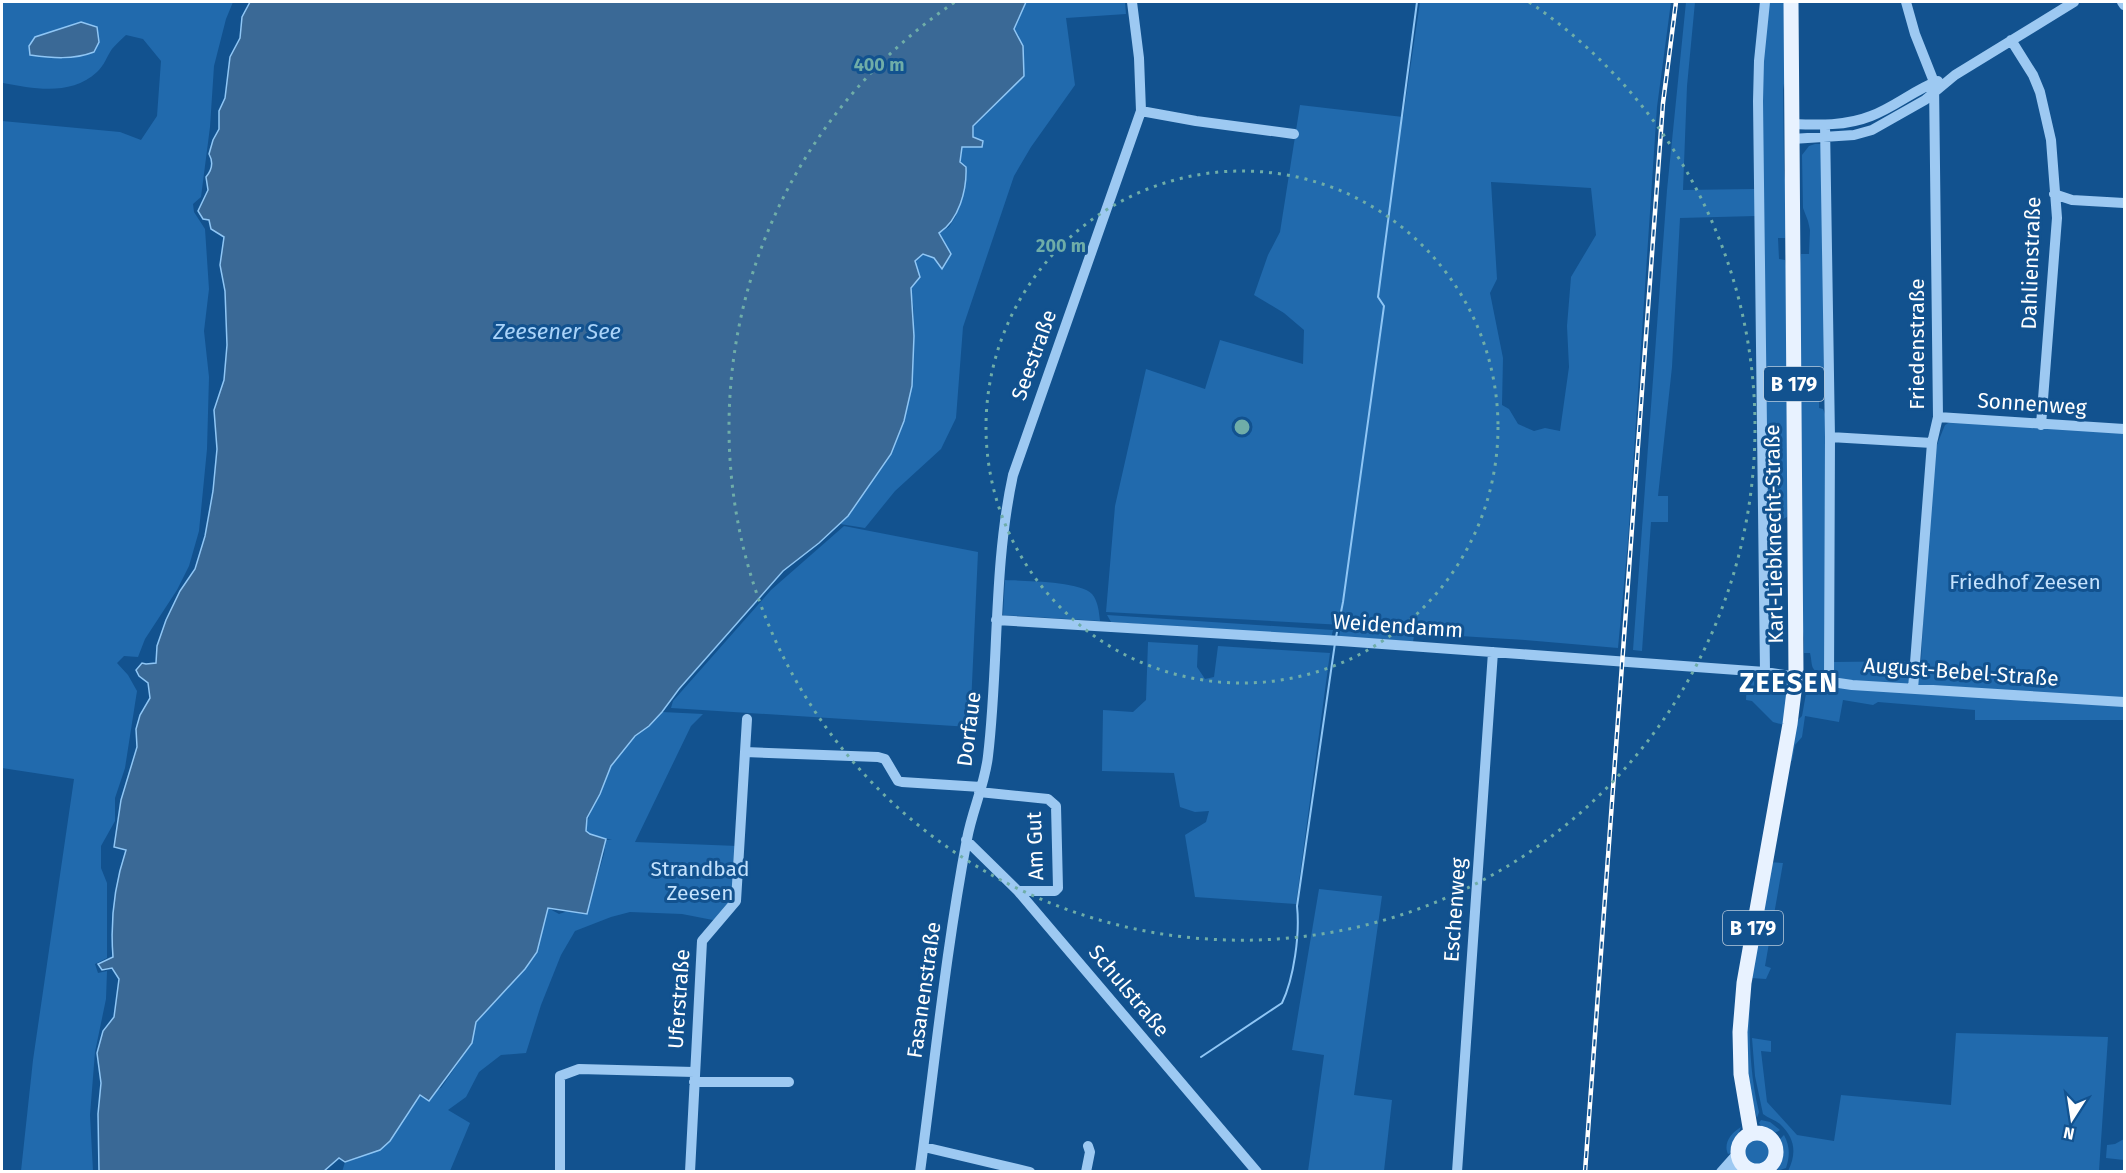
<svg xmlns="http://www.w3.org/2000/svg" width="2126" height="1173" font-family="'Fira Sans',sans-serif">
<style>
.green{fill:#216aad;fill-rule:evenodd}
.water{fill:#3a6996;stroke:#8fc6f5;stroke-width:1.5}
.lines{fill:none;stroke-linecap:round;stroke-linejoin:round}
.stream{stroke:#8fc6f5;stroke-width:2}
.minor{stroke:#9dc9f2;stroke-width:10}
.major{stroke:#e8f2ff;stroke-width:15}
.rail-casing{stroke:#fff;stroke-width:4.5}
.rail{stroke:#12528f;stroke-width:2;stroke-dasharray:7;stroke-linecap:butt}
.ring{fill:none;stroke:#6fada8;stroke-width:3;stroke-dasharray:3 6}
.labels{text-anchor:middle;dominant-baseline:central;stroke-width:6;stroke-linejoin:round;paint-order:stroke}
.shield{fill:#12528f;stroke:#b8cbdd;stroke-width:1.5}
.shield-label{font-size:20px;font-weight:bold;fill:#fff}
.street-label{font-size:21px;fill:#fff;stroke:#12528f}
.park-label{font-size:21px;fill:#c4e2fd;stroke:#12528f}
.water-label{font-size:22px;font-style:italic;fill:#a9d3f9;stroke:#12528f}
.district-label{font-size:27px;font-weight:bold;letter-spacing:1.5px;fill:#fff;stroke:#12528f}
.centre{fill:#6fada8;stroke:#12528f;stroke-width:3}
.ring-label{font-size:18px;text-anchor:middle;font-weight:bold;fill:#6fada8;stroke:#12528f;stroke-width:6;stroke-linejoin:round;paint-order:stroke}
</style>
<rect width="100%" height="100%" fill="#12528f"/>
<path class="green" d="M2 2H233L226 19 214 66 210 127 201 197 193 204 194 212 205 229 209 289 204 331 209 377 207 449 199 531 189 566 177 590 145 639 138 657 124 656 117 663 128 675 137 691 125 768 115 798V821L101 846V868L107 883V958L95 964 98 973 107 971 106 999 95 1052 90 1115 93 1171H21L33 1060 74 779 2 768V121L120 132 141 140 157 116 161 61 143 39 126 35C121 40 116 44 112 49 107 56 104 66 97 72 71 96 35 89 3 83L2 82Z
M1026 2H1125L1126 14 1066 18 1075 85 1031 147 1014 176 963 327 956 418 941 449 895 491 865 528 840 524 848 516 891 454 904 421 912 386 914 314 911 288 915 261 923 254 934 258 939 233 949 227 956 216 962 147H974L973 126 1024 76 1019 36 1014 29Z
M1420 2H1671L1657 107 1628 541 1618 648 1525 640 1427 634 1414 630 1343 625 1106 612 1115 506 1146 369 1205 389 1220 340 1303 364 1304 330 1284 313 1254 295 1268 255 1280 232 1300 105 1403 117ZM1491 182 1591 188 1596 235 1571 277 1567 326 1569 367 1560 431 1545 428 1534 431 1518 424 1509 409 1502 405 1503 358 1490 293 1497 279Z
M1686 2H1695L1687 86 1683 190 1755 189 1756 216 1680 218 1672 367 1658 496H1668V522H1651L1642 651 1633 650 1667 190Z
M1769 2H1786V71L1783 90 1784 170 1788 209 1785 238H1778L1779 259 1785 260 1789 284 1787 517 1781 520H1772L1768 515V489H1773L1772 448H1766L1762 61Z
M1815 144H1823L1824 393H1819V408L1823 409 1825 414V673C1809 672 1813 665 1810 653H1804V639L1800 609 1798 281 1801 254H1809L1810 230 1808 221 1803 208 1802 155 1809 146Z
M1950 422 2124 432V720H1975V710L1878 702 1873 705 1843 700 1839 722 1805 716 1802 737 1795 745 1792 761 1787 760 1792 736 1798 720 1802 716 1807 688 1833 680V662L1921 661 1930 492 1936 447 1945 425Z
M844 526 978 552 970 727 671 708 673 701 771 590Z
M1005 580C1024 581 1080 581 1092 594 1098 601 1099 612 1100 621L1003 615Z
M1107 615 1333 630 1331 638 1111 622Z
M1340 631 1413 635 1414 636 1413 642 1339 638Z
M1148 642 1198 645 1197 667 1205 679 1214 677 1218 646 1330 653 1296 904 1195 897 1185 835 1206 822 1209 811 1195 812 1180 807 1174 773 1102 771 1103 710 1133 712 1146 700Z
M1749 675 1786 679 1789 686 1784 725 1773 722 1752 701 1746 700 1747 679Z
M662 712 703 714 691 726 635 842 738 846 735 901 718 921 682 914 630 912 611 917 575 931 561 955 541 1005 526 1053 501 1055 479 1072 466 1097 448 1110 470 1123 450 1171 342 1172 345 1162 356 1159 411 1110 420 1095 441 1088 472 1043 476 1022 525 969 537 952 548 908 559 914 568 911 587 912 604 854 606 840H612L589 834 586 831C587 817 592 809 599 797 604 787 605 776 611 766 623 744 645 730 662 712Z
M1768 862 1783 863 1765 966 1771 968 1766 979 1751 978Z
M1319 889 1382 896 1354 1095 1392 1100 1384 1171H1308L1324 1055 1292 1050Z
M1746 990H1750C1749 1032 1749 1071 1759 1112L1757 1118 1748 1085Z
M1956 1033 2108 1037 2099 1171H1788C1797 1153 1795 1138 1780 1124 1775 1120 1768 1118 1763 1114L1755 1076 1752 1038 1771 1041V1052L1761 1051 1767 1102 1797 1135 1834 1141 1841 1095 1951 1105Z
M1761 1120 1770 1122 1780 1130C1772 1136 1764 1131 1759 1123Z
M1741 1127 1732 1153 1728 1154C1723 1143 1731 1133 1741 1127Z
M1784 1135C1790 1146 1790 1156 1786 1168L1777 1171 1781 1156 1778 1141Z
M1744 1152a13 13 0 1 1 26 0a13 13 0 1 1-26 0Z
M2124 1139V1160L2106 1158 2107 1145 2115 1144Z"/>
<path class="water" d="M250 2H1026L1014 29 1023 46 1024 76 973 126V137L983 141 982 147H962L960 162 966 167C967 190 959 220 939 233L951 254 942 269 934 258 923 254 915 261 920 277 911 288 914 336 912 386 904 421 891 454 848 516 819 543 783 571 679 689 662 712 649 726 635 736 611 766 600 794 587 818 586 831 590 834 606 839 587 914 548 908 537 952 525 969 476 1022 472 1043 429 1101 420 1095 390 1141 380 1150 345 1162 339 1158 324 1171H99L98 1114 101 1083 97 1053 103 1031 114 1017 119 979 112 968 102 970 98 964 113 957C110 920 114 886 126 850L114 847 121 800 137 747 136 729 140 715 150 698 148 683 139 676 136 670 142 663 146 664 156 663 157 646 166 620 180 591 195 569 205 536 213 491 217 449 214 410 224 380 227 345 225 291 220 265 224 237 211 229 209 220 203 219 198 211 208 190 206 177C212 170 214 163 209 154L213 140 219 129V111L225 98 230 57 240 38 242 17Z
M81 22 97 27 99 42 94 52C73 60 52 58 30 55L29 46 35 37Z"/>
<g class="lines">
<path class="stream" d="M1336 637 1343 602 1384 306 1378 297 1417 2
M1201 1057 1282 1003C1294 978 1300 934 1297 906L1335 643"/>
<path class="minor" d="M1906 2 1915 34 1934 82 1938 417 1932 443 1913 689
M2122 2 2124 5
M2011 40 2033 75 2040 92 2051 140 2057 218 2041 425
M1141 111 1196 121 1294 134
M1792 124C1819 125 1846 126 1871 116 1895 107 1914 90 1938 81
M1825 125 1830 437 1829 682
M1792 139 1854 135 1872 130 1925 100 1955 75 2074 2
M2054 194 2072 200 2124 203
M1938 417 2124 429
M1830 437 1932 443
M996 620 1341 641 1765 672 1852 685 2124 702
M1765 672 1758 101 1759 61 1765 2
M745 752 878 757 885 759 898 781 902 782 981 787
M979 792 1048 799 1056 806 1058 888 1055 891H1018
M966 840 1018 891 1257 1172
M694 1082H789
M924 1147 1030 1172
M560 1172V1076L579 1069 694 1072
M690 1172 702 941 736 901 747 719
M920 1172C935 1061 946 949 967 839 972 811 985 784 988 756 999 663 993 567 1013 475L1141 111 1139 58 1132 2
M1086 1172 1090 1152 1088 1146
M1457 1172 1493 652
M1721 1172 1737 1154
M1732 1172 1741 1164"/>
<path class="major" d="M1738 1152a19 19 0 1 1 38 0a19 19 0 1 1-38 0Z
M1751 1133 1741 1074 1740 1032 1744 983 1790 724 1796 675 1791 2"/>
<defs>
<path id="rail" d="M1585 1172 1663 103 1676 2"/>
</defs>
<use href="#rail" class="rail-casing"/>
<use href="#rail" class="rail"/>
</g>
<g class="ring">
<circle cx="1242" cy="427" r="256"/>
<path d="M1529 2A513 513 0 1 1 955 2"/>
</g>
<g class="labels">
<g class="shield">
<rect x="1764" y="367" width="60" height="34" rx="4.5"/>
<rect x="1723" y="911" width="60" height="34" rx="4.5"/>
</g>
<g class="shield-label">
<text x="1794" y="384">B 179</text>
<text x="1753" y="928">B 179</text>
</g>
<g class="street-label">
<text transform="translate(2031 263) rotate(-88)">Dahlienstraße</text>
<text transform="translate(1917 344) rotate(-90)">Friedenstraße</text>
<text transform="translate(1034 355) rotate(-70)">Seestraße</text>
<text transform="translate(2032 404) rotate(4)">Sonnenweg</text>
<text transform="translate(1774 534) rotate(-91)">Karl-Liebknecht-Straße</text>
<text transform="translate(1398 626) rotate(4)">Weidendamm</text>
<text transform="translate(1961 672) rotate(4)">August-Bebel-Straße</text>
<text transform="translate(969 729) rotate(-83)">Dorfaue</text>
<text transform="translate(1035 846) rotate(-92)">Am Gut</text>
<text transform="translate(1455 910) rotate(-86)">Eschenweg</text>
<text transform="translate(924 990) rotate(-82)">Fasanenstraße</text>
<text transform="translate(1129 991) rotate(50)">Schulstraße</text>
<text transform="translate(679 999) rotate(-86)">Uferstraße</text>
</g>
<g class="park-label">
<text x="2025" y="582">Friedhof Zeesen</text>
<text x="700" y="869">Strandbad<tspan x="700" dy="24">Zeesen</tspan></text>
</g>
<g class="water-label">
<text x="557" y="331">Zeesener See</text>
</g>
<g class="district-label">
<text x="1789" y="683">ZEESEN</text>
</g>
</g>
<circle cx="1242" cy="427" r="9" class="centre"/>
<g class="ring-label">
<text x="879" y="71">400 m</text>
<text x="1061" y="252">200 m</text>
</g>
<rect width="2126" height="1173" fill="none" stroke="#ffffff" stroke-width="6"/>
<g transform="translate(2072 1119) rotate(192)" stroke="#12528f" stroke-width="4.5" paint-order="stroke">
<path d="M0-4.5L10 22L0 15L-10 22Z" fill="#ffffff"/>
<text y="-9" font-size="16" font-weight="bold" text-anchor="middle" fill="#ffffff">N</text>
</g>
</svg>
